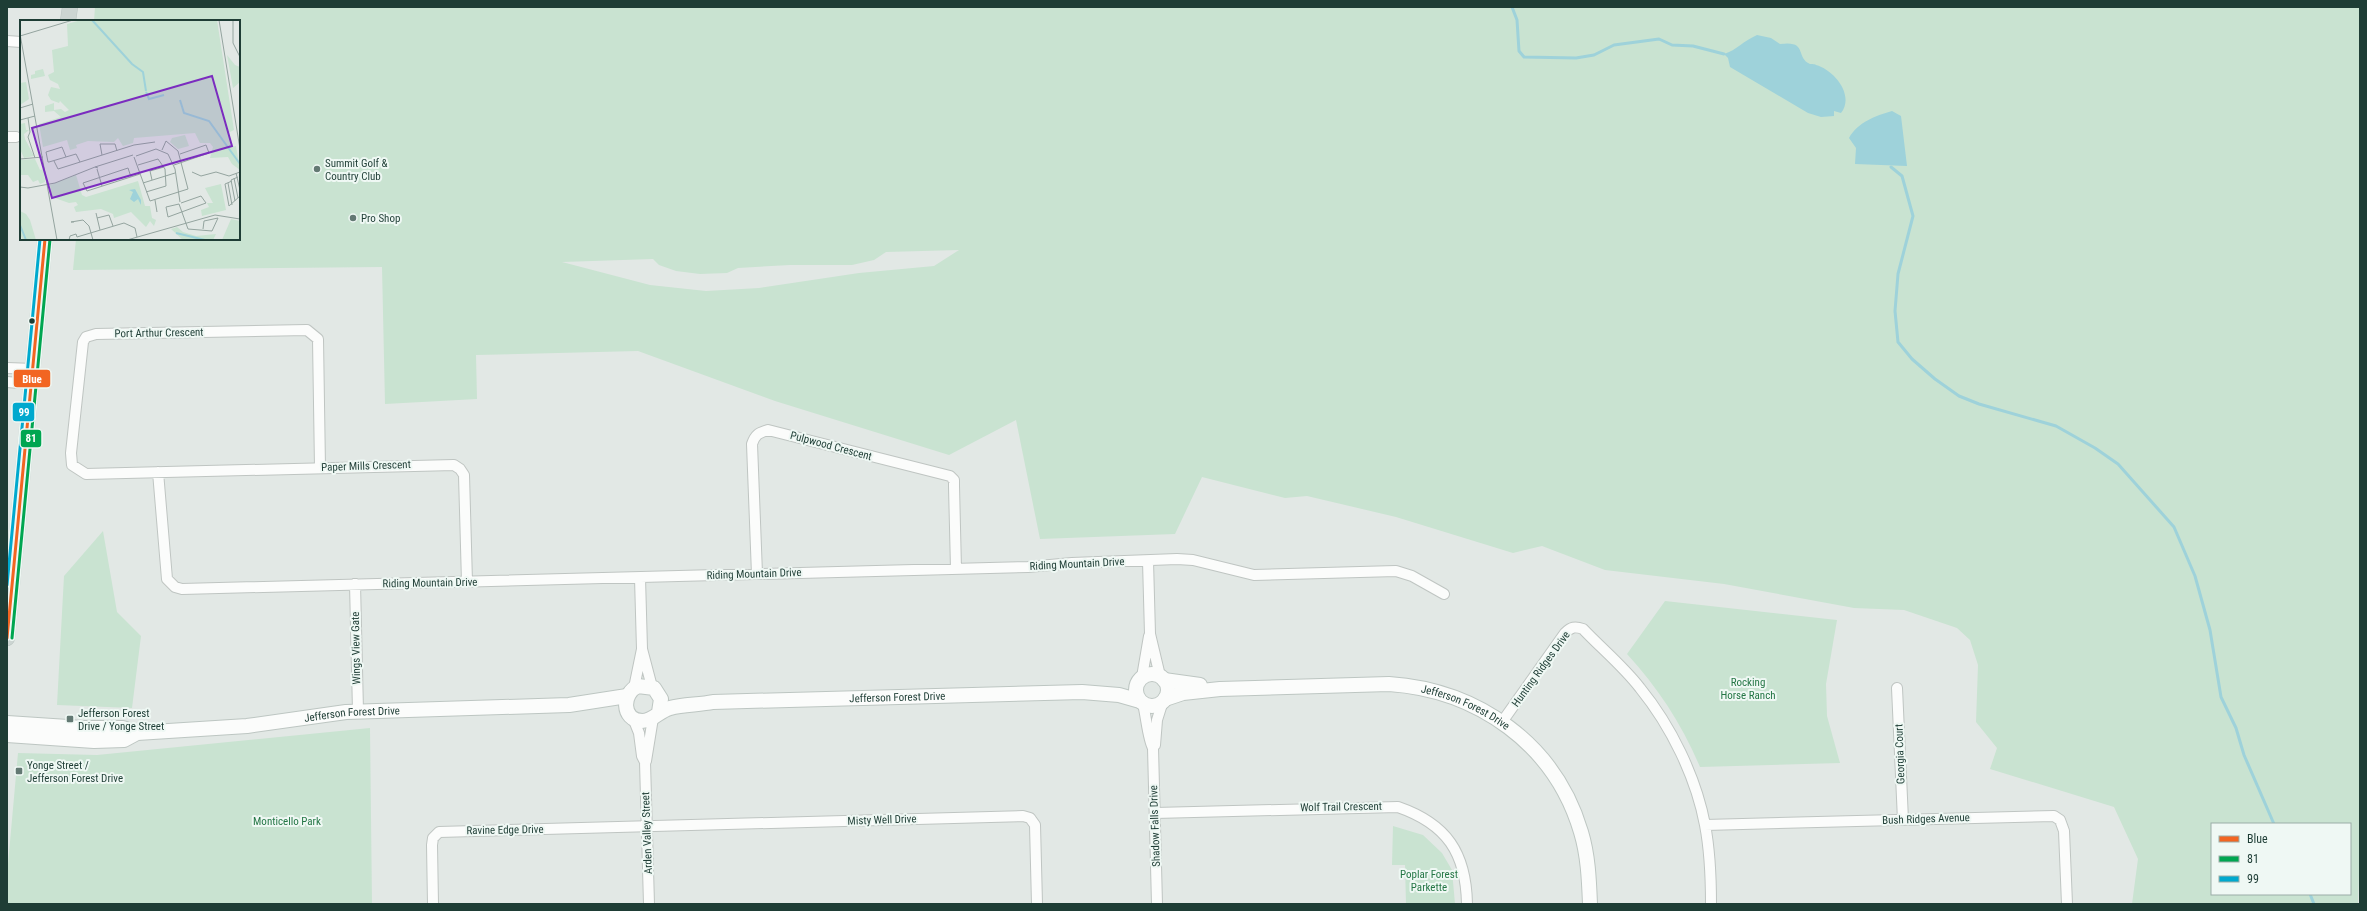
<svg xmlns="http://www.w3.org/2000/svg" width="2367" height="911" font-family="'Roboto Condensed',sans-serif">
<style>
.green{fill:#c9e3d1;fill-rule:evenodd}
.water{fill:#9ed2da}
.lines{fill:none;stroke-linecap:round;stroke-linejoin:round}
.stream{stroke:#9ed2da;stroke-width:3}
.street-casing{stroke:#bfc5c2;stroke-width:12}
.secondary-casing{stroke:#bdc6c2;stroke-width:16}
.primary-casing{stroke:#bbc5c2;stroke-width:16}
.street{stroke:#fbfcfb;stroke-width:10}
.secondary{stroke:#fbfcfb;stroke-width:14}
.primary{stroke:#ccd5d2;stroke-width:15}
.bus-1-casing{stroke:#eff8f4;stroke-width:6}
.bus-2-casing{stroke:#eff8f4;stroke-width:6}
.bus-3-casing{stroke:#eff8f4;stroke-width:6}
.bus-1{stroke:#f26522;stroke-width:3}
.bus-2{stroke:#00a651;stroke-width:3}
.bus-3{stroke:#00a9ce;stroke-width:3}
.poi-dot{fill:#637973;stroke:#eff8f4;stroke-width:1.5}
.bus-dot{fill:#1e3d35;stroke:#eff8f4;stroke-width:1.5}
.labels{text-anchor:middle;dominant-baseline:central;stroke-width:4;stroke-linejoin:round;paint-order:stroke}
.poi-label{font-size:11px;fill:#1e3d35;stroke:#eff8f4;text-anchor:start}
.street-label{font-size:11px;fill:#1e3d35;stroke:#eff8f4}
.park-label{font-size:11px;fill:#257746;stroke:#eff8f4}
.inset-river{fill:none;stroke:#9ed2da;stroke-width:2}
.inset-road{fill:none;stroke:#94a49f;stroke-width:1}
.view{fill:#7b2cbf;fill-opacity:0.15;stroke:#7b2cbf;stroke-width:2}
.inset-edge{fill:none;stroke:#1e3d35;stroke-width:2}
.line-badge{stroke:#eff8f4;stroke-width:1.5}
.badge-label{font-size:11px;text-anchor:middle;font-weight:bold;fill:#fff}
</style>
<rect width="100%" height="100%" fill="#e2e8e5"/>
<path class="green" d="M95 7H2360V845L2358 904H2132L2138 859 2114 807 1990 769 1997 748 1976 722 1978 665 1970 640 1957 628 1904 610 1854 608 1724 584 1605 570 1542 546 1513 553 1396 517 1307 496 1285 498 1202 477 1175 534 1040 539 1016 420 949 455 775 401 638 351 476 355 477 399 385 404 382 267 73 270 76 239H239V21H94ZM959 250 934 266 859 273 759 288 706 291 650 285 562 262 653 259 659 265 676 271 700 274 727 273 738 268 790 265H852L874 260 886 252ZM2212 824H2350V894H2212Z
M103 531 117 612 141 636 132 708 57 705 64 576Z
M1665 601 1837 620 1826 684 1827 716 1840 763 1700 767C1682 724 1658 688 1627 654Z
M370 728 372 904H7V875L18 753 97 755Z
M1393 826 1423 835 1442 853 1452 870 1455 904H1406L1405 865H1392Z"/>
<path class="water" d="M1757 35 1771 38 1780 44C1808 40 1795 57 1810 64 1811 64 1816 64 1816 65 1834 70 1855 95 1841 113L1834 111V116L1821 117 1808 113 1730 67 1728 58 1724 54C1737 50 1743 41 1757 35Z
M1892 111 1901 116 1907 166 1855 164 1856 148 1849 138C1858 122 1875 116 1892 111Z"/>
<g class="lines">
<path class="stream" d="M1512 7 1517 20 1519 51 1524 57 1576 58 1594 55 1614 45 1659 39 1672 45 1693 46 1724 54
M1891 167 1902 176 1913 216 1898 274 1895 311 1898 342 1912 359 1935 379 1959 396 1979 404 2056 426 2095 448 2118 464 2174 527 2195 576 2210 630 2221 697 2236 728 2244 755 2274 824
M2310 894 2314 904"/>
<defs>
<path id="street" d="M7 41 21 42
M7 137H16
M7 368 34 369
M7 382 32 384
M320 468 318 339 307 330 96 334 86 337 83 342 71 453 72 465 86 474 454 465 460 469 464 475 467 582
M158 472 167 579 175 587 182 589 1028 567 1072 563 1177 559 1193 560 1254 575 1396 571 1412 576 1444 594
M1148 561 1150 634 1160 676
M757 574 752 444C755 435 758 433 768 430L950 476 954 480V486L956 569
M640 578 642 649 652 687
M355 584 358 711
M1142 677 1149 636
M634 688 642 649
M1897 688 1903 820
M1143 704C1146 715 1148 740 1153 748L1157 904
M633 718 639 733 642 756 645 762 649 904
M1502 722 1565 633C1571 627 1575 626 1583 629 1602 649 1623 666 1640 688 1671 726 1696 777 1705 825 1710 851 1711 878 1711 904
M1155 745 1157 720 1163 701
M646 761 653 718
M1155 813 1398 807C1447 824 1466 853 1467 904
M1705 825 2054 816 2060 820 2064 831 2067 904
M433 904 432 845 433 838 439 832 1023 816 1030 818 1035 825 1037 904"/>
<g id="secondary">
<circle cx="1152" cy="690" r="16"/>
<path d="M1164 680 1200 685"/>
<path id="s1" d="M1165 699 1183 693 1220 689 1389 684C1478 690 1555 744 1581 832 1588 855 1589 879 1590 904"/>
<path id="s2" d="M659 712 661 699 654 688 638 686C622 693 621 720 642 721 653 721 659 711 670 708 683 704 699 705 713 702L1082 692 1119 695 1140 701"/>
<path d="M7 723 83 728H123L137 733"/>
<path id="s3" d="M7 735 94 741 124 740 137 733 247 726 346 712 569 705 627 696"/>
</g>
<path id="primary" d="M68 21 70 7
M7 638 45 239"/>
</defs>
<use href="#street" class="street-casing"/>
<use href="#secondary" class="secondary-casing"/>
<use href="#primary" class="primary-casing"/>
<use href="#street" class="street"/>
<use href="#secondary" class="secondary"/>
<use href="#primary" class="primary"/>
<defs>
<path id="bus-1" d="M7 638 45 239"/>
<path id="bus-2" d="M12 638 50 239"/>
<path id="bus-3" d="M7 585 40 239"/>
</defs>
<use href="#bus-1" class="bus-1-casing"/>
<use href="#bus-2" class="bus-2-casing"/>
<use href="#bus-3" class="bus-3-casing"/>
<use href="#bus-1" class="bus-1"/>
<use href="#bus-2" class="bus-2"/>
<use href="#bus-3" class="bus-3"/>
</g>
<g class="poi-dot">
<circle cx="317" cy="169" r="4"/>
<circle cx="353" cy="218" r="4"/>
<rect x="66" y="715" width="8" height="8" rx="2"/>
<rect x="15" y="767" width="8" height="8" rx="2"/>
</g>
<circle class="bus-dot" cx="32" cy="321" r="3.5"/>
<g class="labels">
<g class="poi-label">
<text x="325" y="163">Summit Golf &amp;<tspan x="325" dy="13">Country Club</tspan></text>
<text x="361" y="218">Pro Shop</text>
<text x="78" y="713">Jefferson Forest<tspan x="78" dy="13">Drive / Yonge Street</tspan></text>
<text x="27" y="765">Yonge Street /<tspan x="27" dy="13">Jefferson Forest Drive</tspan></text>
</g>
<g class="street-label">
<text transform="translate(159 333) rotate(-1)">Port Arthur Crescent</text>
<text transform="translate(831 446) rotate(15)">Pulpwood Crescent</text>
<text transform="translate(366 466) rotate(-2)">Paper Mills Crescent</text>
<text transform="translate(1077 564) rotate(-3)">Riding Mountain Drive</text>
<text transform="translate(754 574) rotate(-2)">Riding Mountain Drive</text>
<text transform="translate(430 583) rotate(-1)">Riding Mountain Drive</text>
<text transform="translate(356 648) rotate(-91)">Wings View Gate</text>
<text transform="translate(1541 669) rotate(-54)">Hunting Ridges Drive</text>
<text stroke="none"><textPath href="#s2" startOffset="350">Jefferson Forest Drive</textPath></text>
<text stroke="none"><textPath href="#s1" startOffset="306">Jefferson Forest Drive</textPath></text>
<text stroke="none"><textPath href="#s3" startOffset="348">Jefferson Forest Drive</textPath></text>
<text transform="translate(1900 754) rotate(-92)">Georgia Court</text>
<text transform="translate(1341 807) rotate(-1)">Wolf Trail Crescent</text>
<text transform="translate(1926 819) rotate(-2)">Bush Ridges Avenue</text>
<text transform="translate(882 820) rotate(-2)">Misty Well Drive</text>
<text transform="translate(1155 826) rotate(-92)">Shadow Falls Drive</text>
<text transform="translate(505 830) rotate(-1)">Ravine Edge Drive</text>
<text transform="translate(647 833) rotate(-92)">Arden Valley Street</text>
</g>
<g class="park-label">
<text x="1748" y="682">Rocking<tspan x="1748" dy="13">Horse Ranch</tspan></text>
<text x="287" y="821">Monticello Park</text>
<text x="1429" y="874">Poplar Forest<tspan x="1429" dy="13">Parkette</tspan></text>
</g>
</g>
<g transform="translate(20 20)">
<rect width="220" height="220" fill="#e2e8e5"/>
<path d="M61 0H197L214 110 208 113 212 127 216 126 220 150 212 144 208 137 190 138 193 127 190 123H180L175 113 114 118 113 123 103 126 98 118 94 122 68 121 56 125 57 128 50 130 47 120 23 127 19 104 41 97 34 91 25 92V86L34 83V90L41 89 45 92 49 90 40 81 39 83 31 80 28 75 31 67 40 69 38 64 30 60 28 55 34 52 32 30 48 26 47 4ZM207 35 215 45 220 47V62L213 68ZM23 49 25 56 11 59V55L15 54V51ZM6 62 9 79 0 85V63ZM5 103 6 110H9L4 114 5 119 14 136 4 138 0 129V104ZM165 115 169 126 158 129 150 122 152 118ZM15 139 20 150 24 149 25 162 20 164 18 160 13 162 8 155H0V140ZM56 155 62 175 66 177 118 161 125 186H130L132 198 136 200 134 206 130 201 126 207 111 192 94 198 93 194 81 189 56 192 54 187 58 185 56 182 49 183 32 177 30 165ZM201 164 206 190 182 196 181 190 189 187 187 183H193L185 168ZM0 191 6 194 10 200 16 220H3L0 214ZM211 199 220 201V220H202ZM157 207 163 212 176 216 196 214 193 220H163L151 209Z" fill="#c9e3d1"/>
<path d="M115 169 121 180V185L118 179 114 182 110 179 113 172 109 170Z" fill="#9ed2da"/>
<path class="inset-river" d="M72 0 112 44 123 52 126 71M126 72 129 79 144 75M160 80 164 93 189 101 220 144M0 205 6 220M156 213 185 220"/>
<path class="inset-road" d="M199 0 220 129M0 14 37 220M0 16 53 0M213 23V0M213 23 220 37M0 88 13 84M8 98 10 112 8 117 15 138M0 100 15 96M82 135 80 124H95L97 131M116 136 136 129 148 134 155 149 160 182M46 137 42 127 26 132 28 142H29L56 134 60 142M114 137 130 181 168 169 158 131 146 121 142 130M0 139 23 137M34 141 38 149 114 125 135 122M118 145 138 139 145 149 146 166 126 172M154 145 189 133 186 125 160 134M78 148 75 147 113 135M77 149 82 166M172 152 181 156 196 152 209 156 220 152M216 153 220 170M111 157 108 148 63 163 67 171 120 154M214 158 218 178M132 160 130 151 144 147M212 161 205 164 209 186 220 176M123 163 155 153M208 163 212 185M0 167 8 168 35 163 75 147M135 180 137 192M215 181 211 160 218 157M159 184 146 187 148 197 186 183 181 176 161 183M159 184 168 209 192 211 198 198 184 201 183 209M76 193 80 210M77 198 89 195 93 206M54 202H51L63 200 69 206 73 220M57 217 104 203 115 208 117 217M49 220 50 216 56 214 57 217M107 220 195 195 220 199"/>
<path class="view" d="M192 56 212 126 32 178 12 108Z"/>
<rect width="220" height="220" class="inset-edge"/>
</g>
<g class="line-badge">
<rect x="13" y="369" width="38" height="19" rx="4" fill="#f26522"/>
<rect x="12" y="402" width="23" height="20" rx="4" fill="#00a9ce"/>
<rect x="20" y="429" width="22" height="19" rx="4" fill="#00a651"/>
</g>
<g class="badge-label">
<text x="32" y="383">Blue</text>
<text x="24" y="416">99</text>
<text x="31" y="442">81</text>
</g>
<rect width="2367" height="911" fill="none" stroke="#1e3d35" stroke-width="16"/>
<rect x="2211" y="823" width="140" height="72" fill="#eff8f4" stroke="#9bada8"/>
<rect x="2219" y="836" width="20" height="6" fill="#f26522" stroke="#9bada8"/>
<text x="2247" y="843" font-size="12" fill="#1e3d35">Blue</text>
<rect x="2219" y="856" width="20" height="6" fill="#00a651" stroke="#9bada8"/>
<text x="2247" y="863" font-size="12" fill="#1e3d35">81</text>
<rect x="2219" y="876" width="20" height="6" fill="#00a9ce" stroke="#9bada8"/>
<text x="2247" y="883" font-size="12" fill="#1e3d35">99</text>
</svg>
